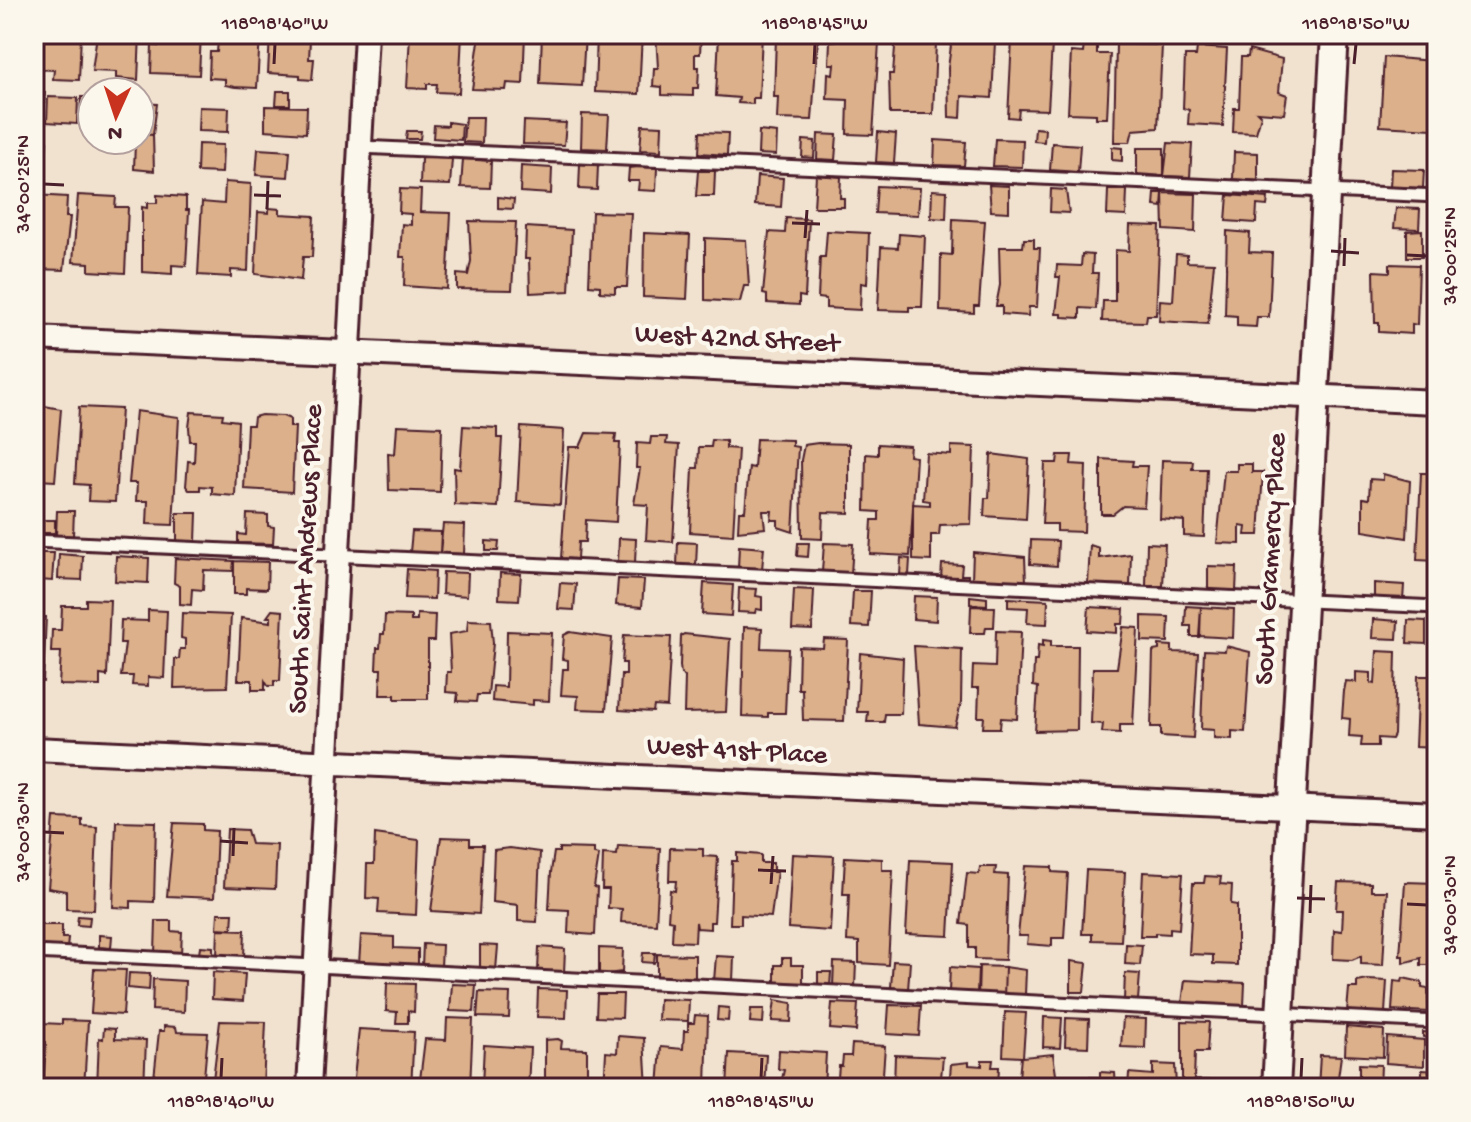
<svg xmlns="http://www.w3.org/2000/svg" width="1471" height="1122" font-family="'Gochi Hand',sans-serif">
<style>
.building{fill:#dbb08b;stroke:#4a1f2b;stroke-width:2}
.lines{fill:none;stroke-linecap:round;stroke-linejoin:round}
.service-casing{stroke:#4a1f2b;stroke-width:17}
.minor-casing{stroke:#4a1f2b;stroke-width:28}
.tertiary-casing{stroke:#4a1f2b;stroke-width:32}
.service{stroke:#fbf7ec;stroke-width:11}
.minor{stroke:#fbf7ec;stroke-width:22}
.tertiary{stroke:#fbf7ec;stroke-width:26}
.ticks{fill:none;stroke:#4a1f2b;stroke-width:3}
.labels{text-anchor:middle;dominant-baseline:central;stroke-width:8;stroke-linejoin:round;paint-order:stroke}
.street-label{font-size:28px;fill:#4a1f2b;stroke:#fbf7ec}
.neatline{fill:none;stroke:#4a1f2b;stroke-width:3}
.ticks-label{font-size:20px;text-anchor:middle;fill:#4a1f2b}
</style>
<rect width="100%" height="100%" fill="#f1e2cf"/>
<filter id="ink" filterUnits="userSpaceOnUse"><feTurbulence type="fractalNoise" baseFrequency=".0125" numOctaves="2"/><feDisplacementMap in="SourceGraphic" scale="16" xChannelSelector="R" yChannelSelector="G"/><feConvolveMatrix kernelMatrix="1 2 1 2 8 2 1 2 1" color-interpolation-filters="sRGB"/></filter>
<g filter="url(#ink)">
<path class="building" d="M34 34H81L79 80 53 79 54 70 34 69Z
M97 34H140L138 80 116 78V72L92 71Z
M158 34H201L199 75 151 73 152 45 158 46Z
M212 34H260L257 88 235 87 225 85V79L209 78 210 52H217L218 40H211Z
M270 34H316V41L310 40 309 59H314L312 80 300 79V75L268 73Z
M410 34H462L459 93 436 92 437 84H427V89L407 88Z
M480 34H525L523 84 507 83 506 90 472 89Z
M542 34H585L582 86 540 84Z
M597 34H642L639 94 595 92Z
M656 34H701L700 54H695V67H699L698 88H693V96L662 95V87L653 86 654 68H658Z
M719 34H762L759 98H753V104L738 103 739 98 716 96Z
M788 34 818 39 812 120 777 119 778 97H774L776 37 788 38Z
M835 34H861V42L879 43 873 135 847 134 848 100 827 99 828 73 833 74 834 64H829L830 41H835Z
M896 34H921V41L936 42 933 114H890L889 74H893Z
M952 38 995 42 992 98 962 96 961 118 949 117 948 68Z
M1012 39 1052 44 1048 110 1019 109 1018 118 1008 117Z
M1084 44 1097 45V54H1110L1107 118H1096V114L1068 113 1071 52 1083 53Z
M1116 44 1162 45 1158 128 1133 130 1130 142H1114Z
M1197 47 1227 49 1223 126 1188 124 1189 110 1183 108 1185 56H1196Z
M1249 50 1282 59 1279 92 1287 95 1284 114 1257 112 1261 116 1256 133 1233 132 1234 108H1239L1241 57H1248Z
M1384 57 1432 61V129L1380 126Z
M34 91 45 92 43 122H34Z
M277 91H290V105H276Z
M48 97 78 98 77 124 47 122Z
M81 97H92V125H80Z
M140 103 157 104 153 135 140 134Z
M265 106 307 107 306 133 265 130Z
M199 107 229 108 228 132 198 131Z
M582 114 609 115 607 149 581 148Z
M465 117H483L482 143 463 142Z
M524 121 566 123 564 145 523 144Z
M448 122 462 124 461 140 433 138 434 125 448 126Z
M642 125 662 126 661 151 640 150Z
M1035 128 1045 129 1044 142 1034 141Z
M407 131H421L420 139H406Z
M759 131 777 133 776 155 758 154Z
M700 132 728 133 727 155 699 153Z
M878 132 896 134 894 163 876 162Z
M140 134 153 135 154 171 134 169 135 142 140 140Z
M818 134 837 135 835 160 817 159Z
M34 139H47L45 165H34Z
M995 139 1023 140 1022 167 993 166Z
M803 140 815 141 814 158 802 157Z
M935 140 966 142 964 166 934 165Z
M1052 143 1080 145 1078 172 1050 170Z
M1168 143 1192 144 1190 177 1164 176Z
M198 144 223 145 222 173 197 172Z
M1434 146H1437V189H1430Z
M1112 147 1122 148V161L1112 160Z
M1137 148H1164V176L1137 174Z
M258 149 290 151 288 177 256 175Z
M1234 152 1258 153V181L1233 179Z
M421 158 452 159 450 185 420 184Z
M463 159 491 161 490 188 461 187Z
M580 164 598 165 597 190 579 189Z
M521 166 552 168 551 194 520 192Z
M639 167 657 168 656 191 638 190 639 181H628L629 168Z
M1391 169 1424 170 1423 188 1390 187Z
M698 171H715L714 196H696Z
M816 175 841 177 840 198H844V207H814Z
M757 176 783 178 781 207 755 205Z
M225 182 251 184 248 271 231 270V277L198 275 202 202 224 204Z
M989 185 1009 186V212L991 211Z
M877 186 920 188 918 215 875 213Z
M400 189 421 190 420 212 451 213 447 289 404 286 405 257H400L402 224 411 225V214L399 213Z
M1051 189 1066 190 1069 213 1050 212Z
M932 190 947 191 946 219 931 218Z
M1108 190H1127L1126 216 1107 215Z
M1155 193H1163L1162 207 1154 206Z
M1163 193 1196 194 1195 232 1164 230Z
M34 195 67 197 66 217H70L64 270 35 269Z
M78 195 116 197 115 207H128L125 273 89 271V263L73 262Z
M157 195 186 197V210H189L186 266 172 265V274L142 272V207L147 208V203H157Z
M1228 195 1268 198 1267 206 1257 205 1256 223 1226 221Z
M498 197 514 199 513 209 498 208Z
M269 208 280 209V214L314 216 312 257H303L301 280 255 274 258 212 269 213Z
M1396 208 1420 209 1419 229 1394 228Z
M1432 211H1437V237H1431Z
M592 212 631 213 627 287H615V293L600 292V286L589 285Z
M786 218 809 219 805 297 799 296V305L767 303V295L763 294 769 232 785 233Z
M953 219 985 221 979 306H974V313L940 311 941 254 952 255Z
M469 221 516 222 512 290 457 289V274L468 275 471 261Z
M1130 225 1160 226 1156 315H1147L1146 322 1102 321 1103 301H1115V250L1129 251Z
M526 227 572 230 569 291 530 293 529 259H525Z
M1422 230V257H1407V231Z
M827 231 869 233 867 284 861 283 860 310 826 308V299L818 298 820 257H825Z
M1227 231 1250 233 1249 252 1272 253 1269 317H1257L1256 327 1237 326V316L1225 315Z
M644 233 690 235 687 299 643 297Z
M899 234 925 236 922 307H909V311L878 310 881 247 898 248Z
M705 238 746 240 749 286H744L740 302 705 300Z
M1024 239H1034V248H1040L1037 307H1029L1028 316 1002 314V306H996L1000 285 999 247H1023Z
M1082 254 1093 255 1092 273H1098L1096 309 1080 308V318L1062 317V314H1056L1060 277H1056L1057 265 1081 266Z
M1176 254 1187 255V262L1214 263 1208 324 1159 321 1160 300 1173 301Z
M1390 264 1419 265 1417 325 1412 324V334L1379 332V323H1375L1374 271 1390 272Z
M1434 266H1437V292H1432Z
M1437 293V336H1429L1430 314H1436Z
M34 404 61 409 55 481 38 480 39 471H34Z
M79 407 121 409 115 502 88 501 89 485 75 484Z
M136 411 179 417 173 525 147 524 148 501H136L137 483H129Z
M191 412 223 414 222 419 238 421 235 496 212 494V487L200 486V490H189L186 486 188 461 194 462 195 441H190L189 427Z
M261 415 283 416 290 419V427H295L292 492 244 489 247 425H253L254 417Z
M397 425 442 427 440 492 389 490 388 453 395 454Z
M463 426 497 428V438H502L498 507 455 505 454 468 460 469Z
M521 427 564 430 560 505 517 502Z
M586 433 616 434 615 443H620L616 522 586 520 585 542H578L577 559 561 558 569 447H580Z
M651 437H667L666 444 679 445 673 542 646 540 648 505 634 504 640 468H636L637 443 650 444Z
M756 439 792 440V446L798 447 793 532 778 527V520H771L772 511H763L765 528 738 531 739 511H745L749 467 754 468Z
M712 440 726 441V448L738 449 733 535 690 532 693 468H698L699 447H711Z
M818 443 849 444V513L823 512 822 539 802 538 801 460 804 445Z
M878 444 910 446 909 456 916 457 910 556 870 554 872 520H879V512L865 511 866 454 878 455Z
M951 446 974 447 971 524 940 525 939 535H931V561L913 560V504L930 505V501L923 500 926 453 951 455Z
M991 454 1029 459 1026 519 984 516 985 498H989Z
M1058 455H1072L1071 464 1086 465 1084 532 1057 531V524H1042L1045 463H1057Z
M1101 459 1133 461 1132 466H1147L1144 507 1123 506 1113 514H1101Z
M1162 460 1193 461 1192 469H1207L1204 537 1184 536V521L1160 519Z
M1237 464H1252V472H1263L1259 535H1245L1246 527 1240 526V544L1217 543 1224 471H1237Z
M1421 473H1437V561L1417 560Z
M1383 474 1410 481 1407 538 1363 531V498L1369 499 1370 479 1383 480Z
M57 511H74L73 536 56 535Z
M177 513H197L196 542 177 541Z
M247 514 268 515V526L274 527 273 544 238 543V534L246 535Z
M43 520H55V533H43Z
M443 524 465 525 464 554 440 553Z
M412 531 441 532 440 553 410 552Z
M619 538 636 539 635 563 618 562Z
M1031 540 1058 541 1057 566 1030 564Z
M486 541 499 542 498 551H486Z
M678 542 697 543 696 566 677 565Z
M798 543H809L808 557 797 556Z
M824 543 853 544 851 574 822 572Z
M1147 543 1165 544 1163 586H1146Z
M1090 545 1099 548V558L1131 554 1130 585 1088 584Z
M739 546 764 548 762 569 738 568Z
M973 552 1025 557 1026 582 972 579Z
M41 553H54L52 581 40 580 38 576Z
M59 554 83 556 82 580 58 579Z
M116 556 149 558 148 583 115 581Z
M175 558 234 561 233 571 204 570 203 590 192 589 191 605 180 604V586L174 583Z
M901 558 910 559 909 575H900Z
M234 561 268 562 267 589 246 588V594H234Z
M942 564 962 565 961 575H968V580L941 578Z
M1208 566 1237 567 1236 592 1208 591Z
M407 569 435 571 434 599 405 598Z
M443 572 468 573 467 596 442 594Z
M500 573 521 574 519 600 499 599Z
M618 579 644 580 642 607 616 605Z
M560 583 576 584 574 610 558 609Z
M704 583 733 585 731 616 702 614Z
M1374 583 1404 585 1403 601 1374 600Z
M739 588 757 589 756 596 762 597V610L756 609 755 613 738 612Z
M794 589 814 590 812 630 792 629Z
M853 591H871L869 627 851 626Z
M914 596 937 597 936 621 913 619Z
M970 596 987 598V605L970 604Z
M1008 598 1048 600 1047 624 1027 623 1028 608 1008 607Z
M86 599 110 600 107 676 100 675V686L59 685 61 652H51L52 630H61L62 606H86Z
M971 606 995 607 994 627H986L985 633H970Z
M1186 606 1201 607 1199 637H1191V626H1185Z
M1089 607 1124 609 1123 624H1117V633L1087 631Z
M1201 607 1234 609 1233 638 1200 636Z
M148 610 167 611 164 678 148 677V686L132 685 133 676H121L125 643H120L121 620 148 621Z
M272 610 283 611 280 681H274V686H268L265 681V690H252V680H238L241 618 271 622V617H267Z
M182 613 231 615 227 687 174 688 175 659H179L180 649H185V639L181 638Z
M417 614 435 615 434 641H428V699H395V695H380L381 669H376L377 648H380L381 634H384L385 615 411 616V621H417Z
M1142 616 1169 617 1168 642 1142 641Z
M34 617H46L43 682 34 681Z
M1373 619 1398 621 1397 639 1372 638Z
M468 620 491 621 493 643 488 695H477L476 702 457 701 458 693 446 692 447 672H451L449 634 467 631Z
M1408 620 1426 621V644L1407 643Z
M744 627 762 628 761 648 788 649 785 713H768V717L742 716Z
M1123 627 1138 628 1133 725H1120V733L1102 732 1103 724 1091 723 1093 668H1117Z
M507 631 552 633 549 701 533 700V705L492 701 493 686 506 687Z
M996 631 1021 632 1017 719 1001 718 1000 728H983L984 717H978L979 688H972L973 666 995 667Z
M570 632 612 638 606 710 577 709 578 696 561 695 563 669H568V660L562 659 564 635Z
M684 634 730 639 726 712 684 713 685 677 681 674 680 666 681 636Z
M624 635 671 637 667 707 654 706 653 712 619 710 621 675H626V663H622Z
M824 639 848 640 844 721 803 720 802 689H798L799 647 823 648Z
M1043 640 1051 641V646H1078L1077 730 1035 731 1038 687 1033 686 1034 661H1037L1038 645 1043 646Z
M1159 645 1172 646V652L1198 653 1193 738 1161 736V727H1151L1153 651 1159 650Z
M914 646 962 649 961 703 955 727 919 724Z
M1226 646 1250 652 1245 732 1232 731V739L1214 738V730L1201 729 1204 650 1225 651Z
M1377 651 1396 652 1394 735 1392 739 1378 738V746H1361L1362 737 1349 736 1350 719 1342 718 1344 691 1346 681 1356 682V672L1371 673V683L1375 684Z
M860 653 903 658 901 714H885L884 722H867L868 712H857Z
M1434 673 1437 748 1415 747 1418 676H1433L1434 684Z
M54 818 82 819V826L97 827 94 910 66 909V891L48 888Z
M116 821 156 822 154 902 131 901V908L113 907Z
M174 823 203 824V830L217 831 214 898 167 896Z
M34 827H38L35 887H34Z
M227 829 247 830 251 844 277 845 275 889 224 887Z
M375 834 419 840 416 915 378 913 379 899 366 898 367 864H374Z
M441 837 470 838V845H483L479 914 431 911Z
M618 846 660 848 656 924 621 922 622 909 608 908 609 889H602L603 854 617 855Z
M510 848 540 852 537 922 518 921V905L492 902 494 850Z
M559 848 594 849V854L599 855 594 887 597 888 595 935 568 933 569 910 549 909 551 872 554 852H559Z
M670 848 703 849V856L718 857 714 922H710V929L697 928 696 922 695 942 672 941 673 921 668 920 670 890 675 891 676 881H669Z
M737 853 761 855V863H773V872H777L771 917 741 915V924H730L732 861H737Z
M792 854 834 856 830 931 788 928Z
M845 857 882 859V870H893L888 965 859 963V942L847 941 849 894H843Z
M910 860 953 862 949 936 906 934Z
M1025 866 1052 867V872L1068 873 1064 938H1052V946L1027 944 1028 936H1018Z
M980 867H996L995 874 1008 875 1005 960 975 959V948H969V925L961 924 967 873 979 874Z
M1086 870 1125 872 1121 941 1092 940V934H1082Z
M1143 872 1183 874 1179 929 1170 928V934L1155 933V936H1140Z
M1205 876 1221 877 1220 884 1232 885 1231 904 1237 905V965L1213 964V955L1189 954 1193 883H1204Z
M1338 882 1371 883V891H1387L1383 965 1361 964V956L1352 960 1333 959 1334 930 1342 931 1343 910H1336Z
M1405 882 1436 883 1437 959H1432V965H1421V958L1403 963V956H1400Z
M218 913H233L232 929 217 928Z
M78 916 90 917 89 926 77 925Z
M156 921H171V931L182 932 181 954 155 953Z
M38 925H62V938H68L67 949 37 947Z
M218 929 245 930 244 957 217 956Z
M99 935 112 936 111 948 99 947Z
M361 935 394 937V948L418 949V966L359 963Z
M423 944 442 945 441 967 422 966Z
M1126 944 1142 945 1140 965 1125 964Z
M480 945 498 946 496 970 480 969Z
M200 946 213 947V956L199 955Z
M539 947 565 949 564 973 538 972Z
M599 948 623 949 622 972 599 975Z
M643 953H655L654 963 642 962Z
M657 954 695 955V980L657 978Z
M716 956 734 957 733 981H714Z
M782 958H791V965H803V984L775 983V965H782Z
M893 961 910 962 908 990 891 987Z
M1071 961 1087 963 1084 992H1071Z
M834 962 856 963 855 987 833 986Z
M979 966 1005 967 1004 998 978 996Z
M950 967 978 969 977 993 949 992Z
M1005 967 1026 970 1025 995 1004 998Z
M94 969 126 970 123 1015 91 1013Z
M213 972 245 974 243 1001 212 999Z
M818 972H831L830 986H818Z
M129 973 150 974 149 990 128 988Z
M1125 973 1140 974 1138 1000H1124Z
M1403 978 1422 982V988L1428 989 1429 1012 1392 1010 1394 981 1402 982Z
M153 979 185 981 184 1012 152 1010Z
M1185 980 1245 983 1244 1006 1182 1003Z
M1368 980 1387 981 1385 1013 1347 1011 1349 988H1357V982Z
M387 983 415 984 414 1012 408 1011V1023H396L397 1012 386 1011Z
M452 984 476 985 474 1012 450 1011Z
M538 989 567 990 566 1018 537 1017Z
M479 992 510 993 509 1018 477 1017Z
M597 994H623L622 1018 596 1017Z
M659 999 689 1000 688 1021 658 1020Z
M775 1000 792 1003 791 1022 772 1021Z
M832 1003 858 1004 856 1031 830 1029Z
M889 1005 921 1006 919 1036 887 1034Z
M718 1007 729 1008 728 1021 717 1020Z
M751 1009H764L763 1023 750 1022Z
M1005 1012 1026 1013 1023 1057 1053 1054 1058 1088H1018L1021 1057 1003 1056Z
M695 1015 708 1016 706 1088H658L661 1047 683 1049 684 1031H688V1023H694Z
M1044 1017 1062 1018 1060 1048 1043 1047Z
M447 1018 473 1019 470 1088H419L425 1039 446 1040Z
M1066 1018 1089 1019 1088 1047 1065 1046Z
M1123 1018 1146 1019 1145 1048 1121 1047Z
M62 1020 88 1021 84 1088H43L46 1042H41L42 1023 62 1024Z
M220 1021 266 1022 263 1088H212Z
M1182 1021 1209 1022 1207 1052H1195L1194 1080 1233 1082 1232 1088H1182Z
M164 1026 176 1027 177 1032 208 1033 203 1088H153L159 1031H164Z
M1346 1027 1384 1030 1383 1057 1345 1055Z
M104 1028 115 1029V1039L146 1040 144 1088H97L99 1038 103 1039Z
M359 1029 414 1032 411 1088H353Z
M1423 1032 1437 1033V1045L1428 1044V1038L1423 1037Z
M618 1036 644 1038 647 1088H604L606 1052 617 1053Z
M1387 1037 1424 1040V1066L1386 1063Z
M558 1039 562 1041 561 1048 587 1049V1088H545V1040Z
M852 1044 885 1046 882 1088H837L839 1066H842L843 1056H851Z
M484 1045 530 1048 528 1088 482 1086Z
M779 1050 826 1053 824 1088H780L784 1070 778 1069Z
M729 1053 766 1055 764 1088H727Z
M895 1055 943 1057 940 1088 894 1087Z
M1320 1055 1341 1056 1337 1085 1359 1086V1064L1381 1065 1380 1088H1318Z
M982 1060H993L992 1067H999L998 1088H949L951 1064 969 1062V1065L982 1066Z
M1153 1064 1175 1065 1176 1088H1128L1129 1073 1153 1075Z
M1422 1070 1437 1071V1086L1422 1085Z
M1100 1072 1115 1073 1116 1088H1070L1071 1076 1100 1078Z"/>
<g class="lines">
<defs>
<path id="service" d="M360 147 1437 196
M34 541 1437 607
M34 952 1437 1022"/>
<path id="minor" d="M34 338 1437 402
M34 749 1437 814
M309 1088 366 34"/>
<path id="tertiary" d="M1276 1088 1335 34"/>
</defs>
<use href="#service" class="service-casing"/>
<use href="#minor" class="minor-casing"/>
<use href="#tertiary" class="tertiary-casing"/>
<use href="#service" class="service"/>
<use href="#minor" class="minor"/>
<use href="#tertiary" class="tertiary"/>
</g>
</g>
<path class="ticks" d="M274 64 275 44M814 64 815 44M1354 64 1356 44M44 184 64 185M254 195 281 196M267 209 268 181M792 223 820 224M805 238 807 210M1331 251 1359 253M1407 255 1427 256M1344 266 1345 238M44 832 64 833M220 841 248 843M233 856 234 828M758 870 786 871M771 884 773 856M1297 898 1325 899M1407 904 1427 905M1310 913 1311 885M221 1078 222 1058M761 1078 762 1058M1301 1078 1302 1058"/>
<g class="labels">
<g class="street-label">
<text transform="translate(737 340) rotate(3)">West 42nd Street</text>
<text transform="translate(307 559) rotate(-87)">South Saint Andrews Place</text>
<text transform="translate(1272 559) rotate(-87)">South Gramercy Place</text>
<text transform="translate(737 752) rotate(3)">West 41st Place</text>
</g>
</g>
<rect width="1471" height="1122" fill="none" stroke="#fbf7ec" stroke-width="88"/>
<g transform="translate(116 116) rotate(183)"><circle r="38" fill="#fbf7ec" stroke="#b4a19f" stroke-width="2"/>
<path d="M0-6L14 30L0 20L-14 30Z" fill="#c8321e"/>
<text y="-12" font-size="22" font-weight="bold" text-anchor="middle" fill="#4a1f2b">N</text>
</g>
<rect x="44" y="44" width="1383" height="1034" class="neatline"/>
<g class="ticks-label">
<text x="275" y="29">118°18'40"W</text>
<text x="815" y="29">118°18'45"W</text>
<text x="1356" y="29">118°18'50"W</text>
<text transform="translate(22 184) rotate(-90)" y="7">34°00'25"N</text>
<text transform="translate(1449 256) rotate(-90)" y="7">34°00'25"N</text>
<text transform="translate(22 832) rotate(-90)" y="7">34°00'30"N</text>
<text transform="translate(1449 905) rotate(-90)" y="7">34°00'30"N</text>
<text x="221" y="1107">118°18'40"W</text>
<text x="761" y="1107">118°18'45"W</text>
<text x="1301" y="1107">118°18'50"W</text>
</g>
</svg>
